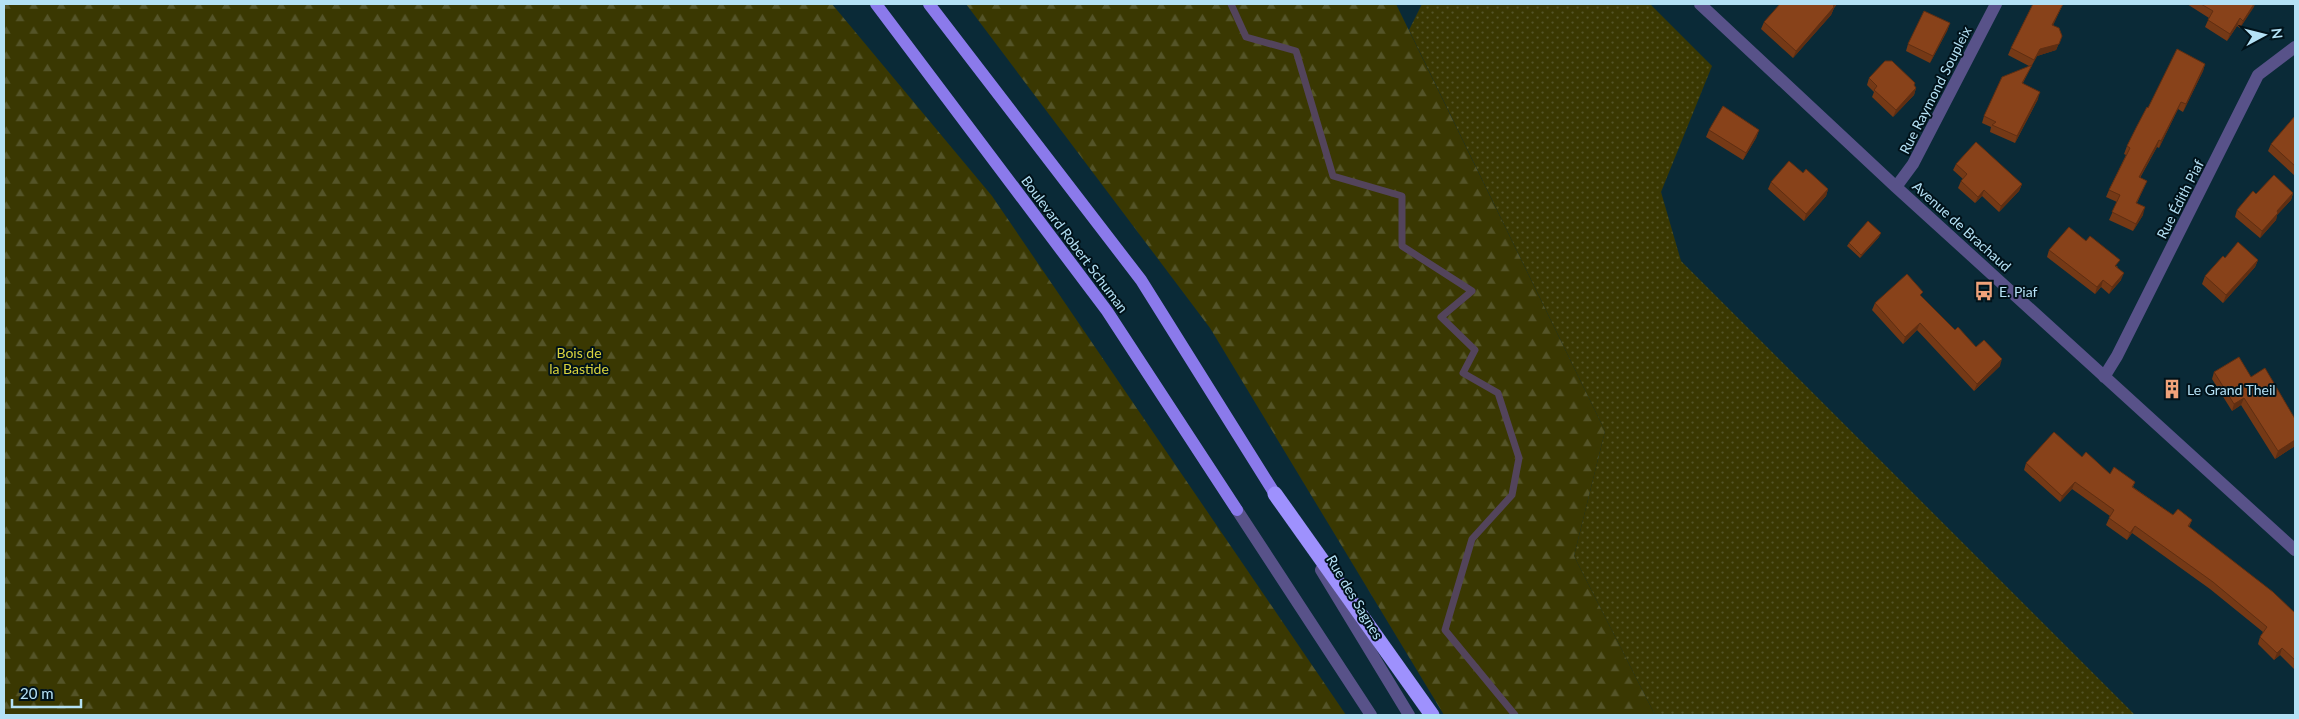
<svg xmlns="http://www.w3.org/2000/svg" width="2299" height="719" font-family="Lato,sans-serif">
<style>
.grass{fill:url(#grass-dots)}
.forest{fill:url(#forest-firs)}
.lines{fill:none;stroke-linecap:round;stroke-linejoin:round}
.stream{stroke:#53445b;stroke-width:7}
.minor{stroke:#585289;stroke-width:12}
.tertiary{stroke:#585289;stroke-width:12}
.primary{stroke:#8b7aeb;stroke-width:12}
.motorway{stroke:#9e91fd;stroke-width:15}
.wall{fill:#753916}
.shaded-wall{fill:#5f2e12}
.building{fill:#88421a;stroke:#5f2e12}
.labels{text-anchor:middle;dominant-baseline:central;stroke-width:4;stroke-linejoin:round;paint-order:stroke}
.street-label{font-size:14px;fill:#b4e1f5;stroke:#00121a}
.poi-label{font-size:14px;fill:#b4e1f5;stroke:#00121a;text-anchor:start}
.park-label{font-size:14px;fill:#d9d43e;stroke:#00121a}
</style>
<defs>
<pattern id="grass-dots" width="8" height="8" patternUnits="userSpaceOnUse" patternTransform="scale(1.25)"><rect width="8" height="8" fill="#3a3802"/><path d="M2 2h.1M6 6h.1" fill="none" stroke="#545428" stroke-width="1.8" stroke-linecap="round"/></pattern>
<pattern id="forest-firs" width="22" height="20" patternUnits="userSpaceOnUse" patternTransform="scale(1.25)"><rect width="22" height="20" fill="#3a3802"/><path d="M5 1l3.5 6h-7zM16 11l3.5 6h-7z" fill="#545428"/></pattern>
</defs>
<rect width="100%" height="100%" fill="#0a2a37"/>
<path class="grass" d="M1422 4H1650L1712 66 1661 192 1681 261 2135 715H1655L1574 556 1605 431 1409 30Z"/>
<path class="forest" d="M4 4H832L992 196 1346 715H4Z
M966 4H1396L1605 431 1574 556 1655 715H1444L1210 328Z"/>
<g class="lines">
<path class="stream" d="M1231 4 1246 37 1296 51 1333 176 1402 196V246L1472 291 1441 317 1475 350 1463 373 1498 393 1519 458 1512 495 1472 539 1445 630 1515 715"/>
<path class="minor" d="M1700 4 1896 187 2295 550
M1896 187 1913 164 1996 4
M2104 377 2117 356 2258 75 2295 47"/>
<path class="tertiary" d="M1237 510 1371 715
M1321 570 1409 715"/>
<path class="primary" d="M876 4 1107 311 1237 510
M929 4 1141 280 1275 494"/>
<path class="motorway" d="M1275 494 1432 715"/>
</g>
<path class="wall" d="M1837 4 1834 8 1831 15 1793 58 1761 29 1764 22Z
M2033 4H2063L2053 25 2062 36 2056 50 2037 56 2031 67 2023 83 2038 99 2015 143 1990 132 1991 127 1982 123 1984 116 2029 66 2008 55 2011 48Z
M2187 4H2255L2240 28 2237 26 2227 41 2205 27 2209 18Z
M1950 23 1947 31 1930 63 1906 51 1908 44Z
M2205 64 2203 71 2183 112 2178 109 2159 148 2157 147 2140 178 2147 181 2137 203 2143 215 2133 231 2109 220 2117 202 2106 197 2109 190 2126 155 2124 154 2127 146 2148 108Z
M1869 78 1914 85 1916 88 1914 95 1893 117 1872 97 1874 92 1867 85Z
M2295 116V176L2268 151 2271 144Z
M1709 130H1759L1756 138 1743 160 1706 137Z
M1956 164 2022 184 2019 191 1999 212 1982 196 1975 203 1958 188 1961 181 1963 179 1953 170Z
M1803 173 1828 189 1826 196 1804 221 1768 189 1771 182Z
M2293 193 2291 200 2277 215 2276 220 2260 238 2235 217 2237 210 2256 194Z
M1879 237 1860 258 1847 246 1849 243Z
M2086 241 2118 267 2117 268 2121 280 2109 294 2101 287 2095 294 2047 257 2049 250Z
M2258 260 2255 267 2223 303 2202 284 2205 276Z
M1922 297 1955 330 2000 366 1974 391 1917 330 1903 344 1872 310 1875 303Z
M2214 372 2251 377 2295 419V446L2275 459 2241 405 2232 411 2212 379Z
M2082 457 2110 474 2135 482 2133 487 2173 515 2192 520 2189 527 2295 613V668L2294 669 2280 655 2274 660 2258 644 2260 637 2263 632 2210 589 2132 533 2127 540 2106 525 2110 516 2072 489 2060 502 2024 470 2026 463Z"/>
<path class="shaded-wall" d="M1835 4H1837L1834 8 1831 15 1793 58 1796 51Z
M2063 4 2050 32 2052 25Z
M2254 4H2255L2254 7 2240 28 2243 21Z
M2240 18 2237 26 2227 41 2230 34Z
M1950 23 1947 31 1930 63 1933 56Z
M2062 36 2056 50 2037 56 2031 67 2040 49Z
M2205 64 2203 71 2183 112 2186 104Z
M1916 88 1914 95 1893 117 1896 110Z
M2040 92 2038 99 2015 143 2017 136Z
M2181 102 2178 109 2159 148 2161 141Z
M1759 130 1756 138 1743 160 1746 153Z
M2159 140 2157 147 2136 184 2139 177Z
M2022 184 2019 191 1999 212 2001 206Z
M1828 189 1826 196 1804 221 1806 214Z
M1984 190 1982 196 1975 203 1978 197Z
M2293 193 2291 200 2277 215 2276 220 2260 238 2262 231 2277 211Z
M2145 207 2143 215 2133 231 2136 224Z
M1881 233 1879 237 1860 258 1861 255Z
M2258 260 2255 267 2223 303 2226 295Z
M2124 273 2121 280 2109 294 2112 287Z
M2103 280 2101 287 2095 294 2097 287Z
M1920 323 1917 330 1903 344 1905 337Z
M2002 359 2000 366 1974 391 1977 384Z
M2244 398 2241 405 2232 411 2234 404Z
M2295 440V446L2275 459 2278 451Z
M2075 482 2072 489 2060 502 2062 496Z
M2135 526 2132 533 2127 540 2130 533Z
M2282 648 2280 655 2274 660 2277 653Z"/>
<path class="building" d="M1780 4H1835L1833 6 1834 7 1796 51 1764 22Z
M2033 4H2063L2052 25 2059 28 2062 36 2059 44 2040 49 2034 60 2011 48Z
M2201 4H2254L2243 21 2240 18 2230 34 2208 20 2213 11Z
M1924 11 1950 23 1933 56 1908 44Z
M2177 49 2205 64 2186 104 2181 102 2161 141 2159 140 2139 177 2147 181 2136 203 2145 207 2136 224 2112 212 2120 195 2109 190 2130 148 2127 146 2137 126 2147 107 2148 108Z
M1885 61H1892L1915 83 1914 85 1916 88 1896 110 1874 90 1877 86 1869 78Z
M2032 65 2022 83 2040 92 2017 136 1992 125 1996 122 1984 116 2002 77Z
M1723 106 1759 130 1746 153 1709 130Z
M2295 116V166L2271 144Z
M1976 142 2022 184 2001 206 1984 190 1978 197 1961 181 1967 174 1956 164Z
M1789 161 1803 173 1806 169 1828 189 1806 214 1771 182Z
M2274 175 2293 193 2277 211 2278 213 2262 231 2237 210 2253 191 2256 194Z
M1868 221 1881 233 1861 255 1849 243Z
M2069 227 2086 241 2090 236 2120 260 2115 266 2124 273 2112 287 2103 280 2097 287 2049 250Z
M2238 242 2258 260 2226 295 2205 276 2223 256 2225 258Z
M1907 274 1923 292 1920 295 1955 330 1958 327 1976 347 1984 340 2002 359 1977 384 1920 323 1905 337 1875 303Z
M2239 357 2251 377 2265 368 2295 419V440L2278 451 2244 398 2234 404 2214 372Z
M2054 432 2082 457 2086 452 2110 474 2114 467 2135 482 2132 487 2173 515 2178 509 2192 520 2188 526 2273 592 2295 613V660L2282 648 2277 653 2260 637 2267 627 2213 582 2135 526 2130 533 2109 518 2114 510 2075 482 2062 496 2026 463Z"/>
<defs>
<symbol id="bus-bare" viewBox="-9 -9 18 18"><path d="M-5-6H5V4H4V6H2V4H-2V6H-4V4H-5ZM-3.5-4V0h7V-4ZM-3.5 1.2v1.5H-2V1.2ZM2 1.2v1.5H3.5V1.2Z" fill="#f0a27a" stroke="#00121a" stroke-width="2.5" paint-order="stroke"/></symbol>
<symbol id="building-bare" viewBox="-9 -9 18 18"><path d="M-4-6H4V6H1V3H-1V6H-4ZM-2.5-4.3h1.7v1.8h-1.7ZM.8-4.3h1.7v1.8H.8ZM-2.5-1h1.7V.8h-1.7ZM.8-1h1.7V.8H.8Z" fill="#f0a27a" stroke="#00121a" stroke-width="2.5" paint-order="stroke"/></symbol>
</defs>
<g fill-rule="evenodd">
<use href="#bus-bare" x="1970" y="277" width="28" height="28"/>
<use href="#building-bare" x="2158" y="375" width="28" height="28"/>
</g>
<g class="labels">
<g class="street-label">
<text transform="translate(1935 90) rotate(-63)">Rue Raymond Soupleix</text>
<text transform="translate(2180 199) rotate(-63)">Rue Édith Piaf</text>
<text transform="translate(1962 226) rotate(42)">Avenue de Brachaud</text>
<text transform="translate(1075 244) rotate(53)">Boulevard Robert Schuman</text>
<text transform="translate(1355 597) rotate(59)">Rue des Sagnes</text>
</g>
<g class="poi-label">
<text x="1999" y="291">E. Piaf</text>
<text x="2187" y="389">Le Grand Theil</text>
</g>
<g class="park-label">
<text x="579" y="352">Bois de<tspan x="579" dy="16">la Bastide</tspan></text>
</g>
</g>
<rect width="2299" height="719" fill="none" stroke="#b4e1f5" stroke-width="10"/>
<g transform="translate(2264 35) rotate(83)" stroke="#00121a" stroke-width="4" paint-order="stroke">
<path d="M0-4L9 19L0 12L-9 19Z" fill="#b4e1f5"/>
<text y="-8" font-size="14" font-weight="bold" text-anchor="middle" fill="#b4e1f5">N</text>
</g>
<path d="M12 699v8h69v-8" fill="none" stroke="#b4e1f5" stroke-width="2.5"/>
<text x="20" y="699" font-size="15" fill="#b4e1f5" stroke="#00121a" stroke-width="4" paint-order="stroke">20 m</text>
</svg>
